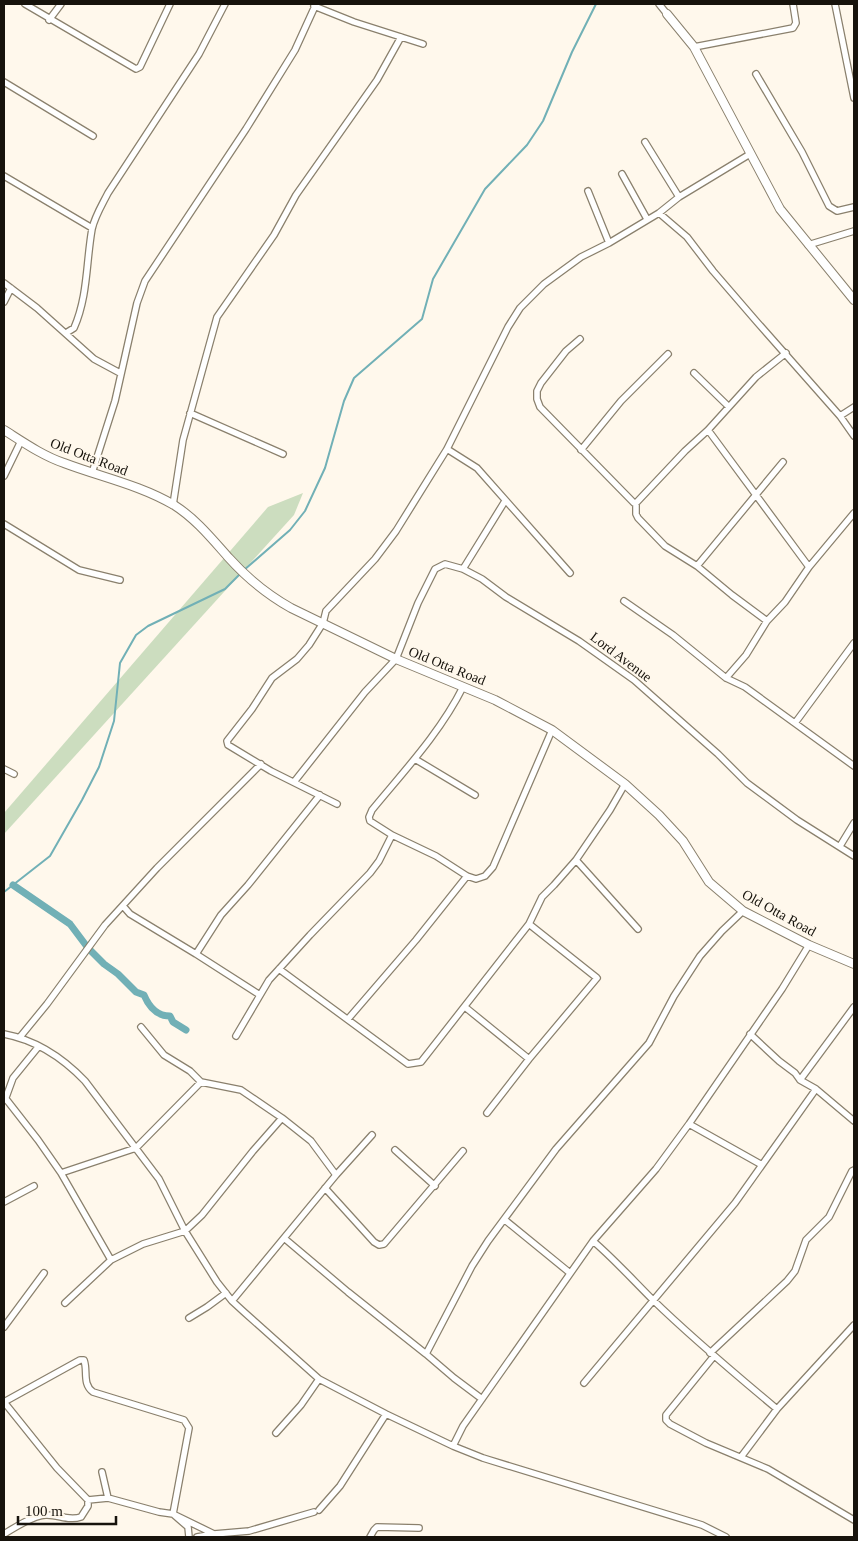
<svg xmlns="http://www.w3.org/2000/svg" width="858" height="1541" font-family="Georgia,serif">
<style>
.green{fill:#ccddbf}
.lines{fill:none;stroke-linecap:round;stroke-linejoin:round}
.stream{stroke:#71b0b6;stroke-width:2}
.canal{stroke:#71b0b6;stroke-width:7}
.street-casing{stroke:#8a806d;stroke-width:8}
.secondary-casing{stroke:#8a806d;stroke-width:10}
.street{stroke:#fff;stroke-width:5.5}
.secondary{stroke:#fff;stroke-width:8}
.labels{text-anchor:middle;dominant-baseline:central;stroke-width:4;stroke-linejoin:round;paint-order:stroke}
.street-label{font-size:14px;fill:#17130c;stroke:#fff8ec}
</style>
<rect width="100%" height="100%" fill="#fff8ec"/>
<path class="green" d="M303 493 294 515 4 834V813L268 507Z"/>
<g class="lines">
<path class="stream" d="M244 570 290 530 305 511 325 468 344 401 354 378 422 319 433 279 485 189 527 145 543 121 572 52 596 4
M4 892 50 856 82 800 99 767 114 721 120 663 136 635 148 626 225 589 241 573"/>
<path class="canal" d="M13 885 70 924 88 948 104 964 118 974 136 992 144 995C149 1007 157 1016 170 1016L173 1022 186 1030"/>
<defs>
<path id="street" d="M25 4 136 69 140 67 170 4
M659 4 667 14
M835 4 854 98
M314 6 354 22 423 44
M49 20 61 4
M694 47 793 28 796 23 793 4
M756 74 802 152 829 206 837 211 854 207
M4 82 93 136
M645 142 679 197
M622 174 647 219
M4 176 92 228
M588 191 609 243
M659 213 687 237 713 271 757 322 840 416 854 436
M808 245 854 231
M4 283 37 308 94 359 120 373
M4 302 11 288
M66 333 74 328C88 296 86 263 92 229 95 216 102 205 108 193L199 54 225 4
M580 339 566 351 541 383 537 391V399L540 407 634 503H636V514L638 518 665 546 697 566 732 595 767 621
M694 373 728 406
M190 413 283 454
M840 416 854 407
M708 430 809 567
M447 449 477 468 570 573
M581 450 621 401 668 354
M92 473 115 401 137 303 145 281 246 129 295 50 316 4
M4 476 21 441
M636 503 685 451 708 430 756 377 786 353
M173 505 183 440 217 317 274 235 296 195 377 80 401 37
M4 524 79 570 120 580
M697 566 783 462
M463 569 505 501
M624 601 673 635 726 678 745 687 854 766
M726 678 746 655 767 621 785 602 809 567 854 513
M463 687C440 733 404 771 372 810L369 817 370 821 392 835 436 856 467 876 476 879 485 876 493 867 552 730
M795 723 854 643
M415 759 475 795
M4 769 14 774
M294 782 365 692 396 659 418 603 435 569 445 564 463 569 482 579 506 597 579 641 634 680 718 754 747 783 797 820 854 856
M337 804 271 771 228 745 227 741 252 709 272 678 297 659 309 645 323 623 326 611 375 559 396 531 447 449 508 327 520 308 544 284 581 257 609 243 659 213 679 197 750 154
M840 846 854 823
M576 860 638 929
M123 906 130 914 196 954 260 995
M196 954 221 915 248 885 320 795
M279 969 408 1064 421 1062 529 924 542 897 554 885 576 860 610 810 625 784
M465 1007 529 1059
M348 1019 416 940 467 876
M141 1027 164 1055 190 1071 201 1082 241 1090 282 1118
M4 1034C36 1040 62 1057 85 1081L159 1179 185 1231 217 1282 232 1301 244 1312 319 1379 386 1414 453 1446 483 1458 702 1525 726 1537
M750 1034 779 1061 795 1073 800 1080 816 1089 854 1121
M236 1036 269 980 310 935 370 873 379 861 392 835
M20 1037 47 1004 105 925 157 868 261 764
M800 1080 854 1007
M6 1099 38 1140 61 1173 111 1260
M5 1100 13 1078 39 1046
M487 1113 529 1059 597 978 529 924
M689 1124 762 1165
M395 1150 435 1186
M61 1173 136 1148 201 1082
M325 1188 374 1242 379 1245 384 1244 463 1151
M4 1202 34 1186
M505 1220 570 1273
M284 1238 348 1292 426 1354 454 1378 482 1399
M593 1241C614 1259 633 1280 653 1300 692 1338 735 1374 777 1409
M232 1301 336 1175 372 1135
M65 1303 111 1260 143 1244 185 1231 202 1215 253 1151 282 1118 311 1141 336 1175
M189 1318 207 1307 226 1293
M4 1327 44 1273
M710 1353 787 1281 795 1271 806 1240 829 1217 852 1171 854 1170
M426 1354 472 1266 488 1241 556 1149 649 1043 674 996 700 956 722 931 743 911
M714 1356 666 1415V1420L670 1424 706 1443 768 1469 854 1520
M584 1383 735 1203 816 1089
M4 1402 80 1360H84C88 1371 82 1384 93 1392L184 1420 189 1428 173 1514 214 1534 249 1531 314 1512
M4 1402 57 1468 88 1500V1506L81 1517C69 1521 59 1515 47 1515 35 1514 14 1528 4 1534
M276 1433 301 1405 319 1379
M453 1446 463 1426 593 1241 656 1169 689 1124 782 989 809 945
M741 1457 777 1409 854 1325
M102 1472 108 1498
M88 1500 108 1498 159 1512 173 1514 188 1527 189 1537
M319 1510 340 1486 386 1414
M197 1537 214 1534
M370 1537 374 1530 377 1527 419 1528"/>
<path id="secondary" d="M667 14 694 47 780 209 854 300
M4 430C23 442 43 456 64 463 101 477 140 485 174 505 196 519 212 539 229 558 247 578 268 595 291 608L396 659 495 700 552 730 625 784 659 815 683 841 709 882 743 911 809 945 854 964"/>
</defs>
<use href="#street" class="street-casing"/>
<use href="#secondary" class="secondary-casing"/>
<use href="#street" class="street"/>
<use href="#secondary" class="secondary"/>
</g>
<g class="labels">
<g class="street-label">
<text transform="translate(89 457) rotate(21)">Old Otta Road</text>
<text transform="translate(621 657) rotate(37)">Lord Avenue</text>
<text transform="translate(447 666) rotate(22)">Old Otta Road</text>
<text transform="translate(779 913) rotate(29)">Old Otta Road</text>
</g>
</g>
<rect width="858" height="1541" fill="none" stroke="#17130c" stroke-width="10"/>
<path d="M18 1516v8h98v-8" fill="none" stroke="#17130c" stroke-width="2.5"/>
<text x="25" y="1516" font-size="15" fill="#17130c" stroke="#fff8ec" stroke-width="4" paint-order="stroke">100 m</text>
</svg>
